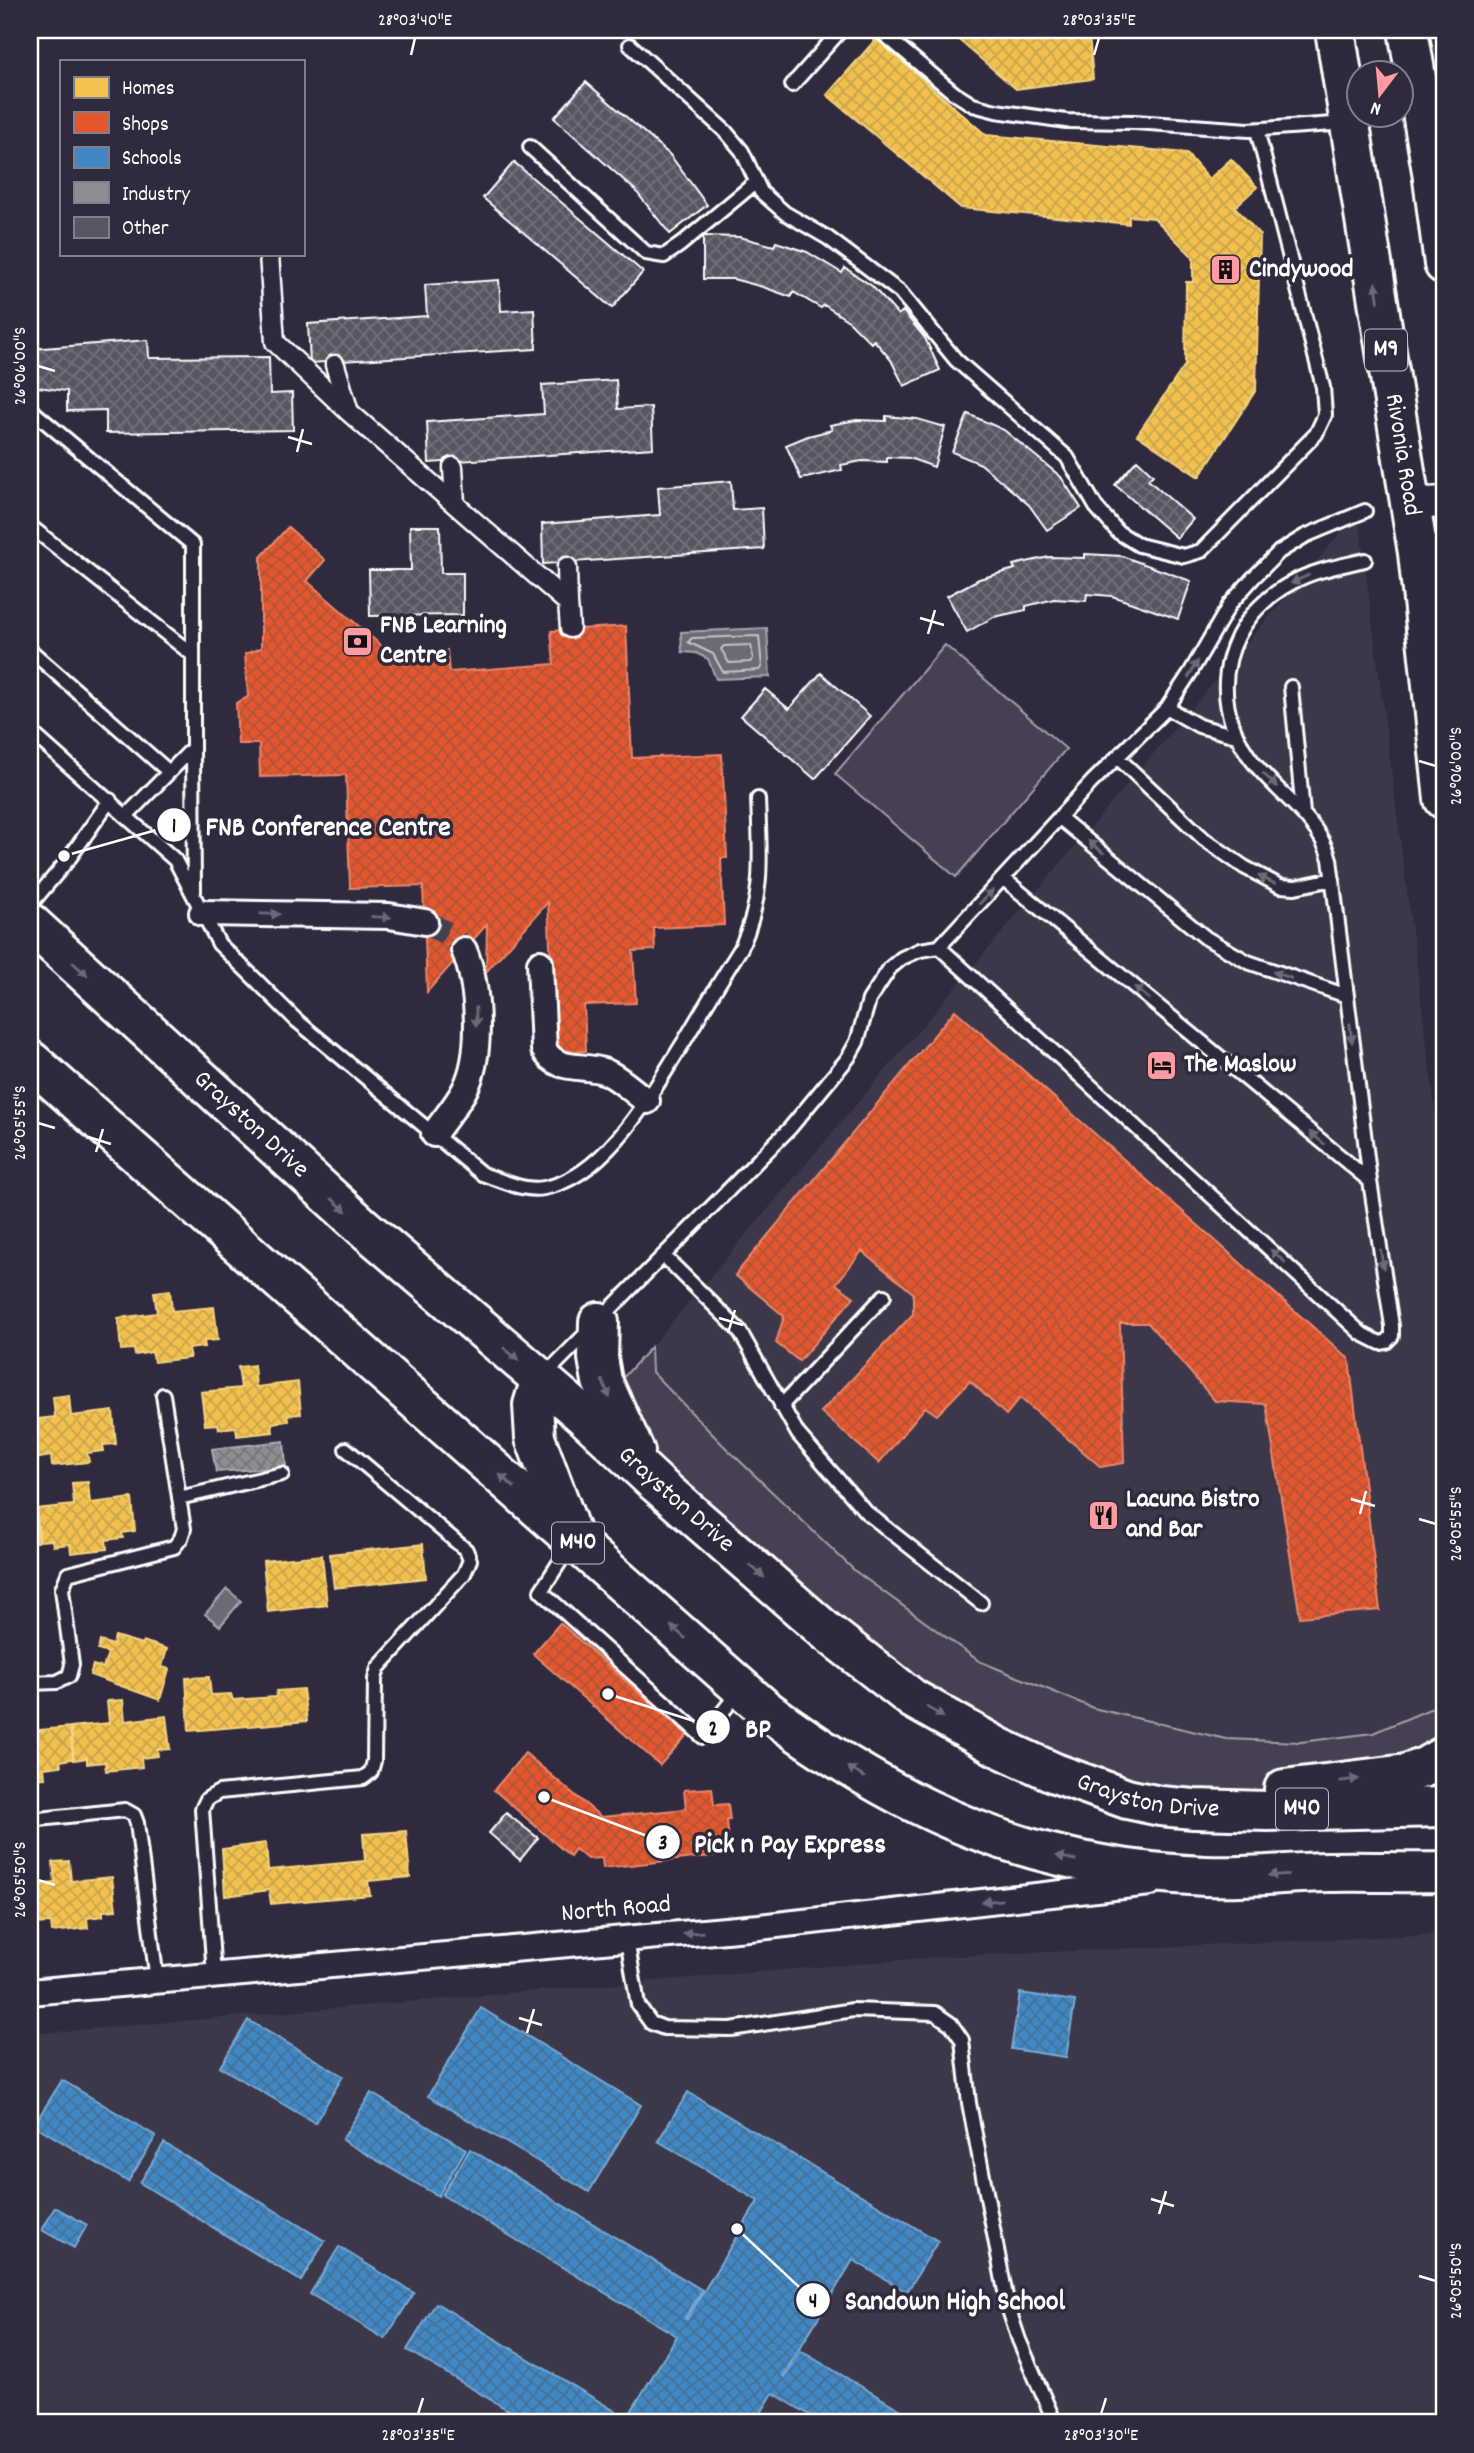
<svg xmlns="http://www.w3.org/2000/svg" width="1474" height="2453" font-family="Dekko,sans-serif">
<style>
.built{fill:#3c3749}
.grass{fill:#464152;stroke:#a2a0a8;stroke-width:2}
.water{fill:#6d6a77;stroke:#a7a6ad;stroke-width:2}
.homes{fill:url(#homes-cross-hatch);stroke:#f6d483;stroke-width:2}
.shops{fill:url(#shops-cross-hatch);stroke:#ec896d;stroke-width:2}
.schools{fill:url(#schools-cross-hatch);stroke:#79acd6;stroke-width:2}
.industry{fill:url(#industry-cross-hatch);stroke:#afafb3;stroke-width:2}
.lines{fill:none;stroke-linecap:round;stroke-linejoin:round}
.shore{stroke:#c5c3c9;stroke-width:2}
.building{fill:url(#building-cross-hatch);stroke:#fff;stroke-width:2}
.minor-tunnel{stroke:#443f50;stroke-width:24;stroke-dasharray:24 12;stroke-linecap:butt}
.service-casing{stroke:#fff;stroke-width:18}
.pedestrian-casing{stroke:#fff;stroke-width:23}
.minor-casing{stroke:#fff;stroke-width:30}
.tertiary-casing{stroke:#fff;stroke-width:35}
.primary-casing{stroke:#fff;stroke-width:44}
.service{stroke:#2f2a3d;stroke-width:12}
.pedestrian{stroke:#2f2a3d;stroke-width:18}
.minor{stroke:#2f2a3d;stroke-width:24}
.tertiary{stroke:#2f2a3d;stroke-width:30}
.primary{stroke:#2f2a3d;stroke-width:38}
.oneway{fill:#6d6a77}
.ticks{fill:none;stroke:#fff;stroke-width:2.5}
.labels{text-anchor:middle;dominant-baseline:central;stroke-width:7;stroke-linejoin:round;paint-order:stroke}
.shield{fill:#2f2a3d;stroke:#c1bfc5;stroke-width:2}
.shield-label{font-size:24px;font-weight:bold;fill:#fff}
.poi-label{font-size:26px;font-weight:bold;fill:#fff;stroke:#2f2a3d;text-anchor:start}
.street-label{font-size:26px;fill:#fff;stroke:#2f2a3d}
.leader{fill:none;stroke:#fff;stroke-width:2.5}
.callout-dot{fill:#fff;stroke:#2f2a3d;stroke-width:2.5}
.mark-label{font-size:21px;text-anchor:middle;font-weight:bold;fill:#111}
.callout-label{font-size:28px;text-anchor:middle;font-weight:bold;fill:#fff;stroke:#2f2a3d;stroke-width:7;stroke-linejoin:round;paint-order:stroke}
.neatline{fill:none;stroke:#fff;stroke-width:2.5}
.ticks-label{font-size:18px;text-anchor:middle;fill:#fff}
</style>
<defs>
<pattern id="homes-cross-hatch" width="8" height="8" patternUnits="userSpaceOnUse" patternTransform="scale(1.75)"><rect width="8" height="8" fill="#f2c14e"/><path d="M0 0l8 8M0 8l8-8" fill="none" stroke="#c8a44e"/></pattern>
<pattern id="shops-cross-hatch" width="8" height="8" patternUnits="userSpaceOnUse" patternTransform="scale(1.75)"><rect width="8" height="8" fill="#e4572e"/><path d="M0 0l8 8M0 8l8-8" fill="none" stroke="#af5338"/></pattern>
<pattern id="schools-cross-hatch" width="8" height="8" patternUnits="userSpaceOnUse" patternTransform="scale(1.75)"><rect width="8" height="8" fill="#3f88c5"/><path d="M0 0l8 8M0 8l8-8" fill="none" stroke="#447095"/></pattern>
<pattern id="industry-cross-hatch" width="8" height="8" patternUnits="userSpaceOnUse" patternTransform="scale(1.75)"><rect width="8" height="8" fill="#8d8d92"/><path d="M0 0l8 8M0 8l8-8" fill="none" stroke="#76767a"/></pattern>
<pattern id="building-cross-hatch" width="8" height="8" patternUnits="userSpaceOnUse" patternTransform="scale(1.75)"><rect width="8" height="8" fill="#595564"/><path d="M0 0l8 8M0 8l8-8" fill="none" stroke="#726e7b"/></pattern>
</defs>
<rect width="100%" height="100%" fill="#2f2a3d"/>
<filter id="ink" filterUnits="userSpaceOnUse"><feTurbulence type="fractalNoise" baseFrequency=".0143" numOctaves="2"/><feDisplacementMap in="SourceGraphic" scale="14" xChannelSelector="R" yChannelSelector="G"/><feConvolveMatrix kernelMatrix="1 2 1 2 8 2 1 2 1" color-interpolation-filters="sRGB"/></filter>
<g filter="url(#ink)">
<path class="built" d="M1358 512 1444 1178V1703L1373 1733 1301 1742 1226 1739 1093 1708 979 1661 855 1571 722 1444 652 1372 651 1347Z
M1444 1934V2423H30V2034L936 1957Z"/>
<path class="grass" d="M945 645 1066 749 956 877 835 774Z
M651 1347 652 1372 722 1444 855 1571 979 1661 1093 1708 1226 1739 1301 1742 1373 1733 1444 1703V1763L1381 1781 1158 1799 1002 1746 579 1426Z"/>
<path class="water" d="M767 628 770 677 716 679 708 659 696 653 682 652 681 632Z
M227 1589 241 1601 220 1626 205 1614Z"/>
<path class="homes" d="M947 30H1157L1089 35 1093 79 1016 89Z
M876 39 986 135 1186 153 1209 179 1231 159 1257 187 1235 207 1260 235 1256 390 1199 477 1137 435 1185 365 1186 282H1193V257L1154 218 1129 216V224L961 208 827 95Z
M170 1290 172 1311 214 1307 218 1340 204 1341 205 1347 188 1349 190 1358 154 1362 152 1352 135 1355 134 1349 121 1350 118 1318 157 1313 154 1292Z
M254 1365 256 1387 298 1382 301 1414 288 1415 289 1421 272 1423 273 1432 237 1436 236 1427 219 1429 218 1424 205 1425 201 1392 241 1388 238 1367Z
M69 1395 71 1416 113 1411 116 1444 103 1445 104 1451 87 1453 89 1462 52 1466 51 1456 34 1459 33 1453H30V1420L55 1417 53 1397Z
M88 1482 90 1503 132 1498 135 1531 122 1533 123 1538 106 1540 107 1549 71 1553 70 1544 53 1546 52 1540 40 1541 36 1509 74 1505 72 1483Z
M30 1509H35L38 1542H30Z
M423 1544 426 1578 334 1588 330 1554Z
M322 1555 327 1605 268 1612 263 1561Z
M115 1636 142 1644 143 1641 167 1649 162 1667 169 1669 160 1700 90 1675 93 1665 103 1668 108 1653 98 1650 100 1641 113 1645Z
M209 1677 211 1695 231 1694 233 1700 276 1697 277 1691 303 1689 307 1721 189 1731 186 1678Z
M123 1700 125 1721 166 1716 170 1749 157 1750 158 1756 141 1758 142 1767 106 1771 105 1762 87 1764V1758L74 1760 71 1727 109 1723 107 1701Z
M70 1727 73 1759 60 1761 61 1766 44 1768 45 1778 30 1779V1731Z
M406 1831 410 1877 368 1881 370 1895 271 1904 269 1890 225 1896 222 1849 266 1843 268 1870 365 1861 363 1834Z
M69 1861 71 1881 112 1877 116 1910 103 1911V1916L87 1918 88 1928 52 1932 51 1923 33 1924V1918L30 1919V1886L55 1883 53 1862Z"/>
<path class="shops" d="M288 527 325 560 307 581 392 655 447 650 449 672 554 664 551 631 626 626 632 758 722 754 727 858H721L724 925 654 928 655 950 633 951 636 1003 584 1005 586 1051 555 1052 548 902 486 972 487 924 427 992 423 886 350 888 346 775 260 777 259 744H238L236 703 248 697 245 654 261 648V557Z
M955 1010 1349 1359 1380 1610 1300 1617 1266 1404 1215 1401 1148 1323H1120L1124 1463 1101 1467 1020 1398 1006 1415 970 1381 937 1415 925 1407 879 1463 821 1412 913 1314V1293L862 1251 836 1284 854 1297 799 1361 776 1343 784 1316 735 1275Z
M560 1623 687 1735 660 1765 533 1654Z
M525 1753 601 1817 686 1809 684 1790 712 1788 714 1805 728 1804 730 1820H727L730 1854 603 1868 602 1858 587 1859 575 1849 570 1856 494 1790Z"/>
<path class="schools" d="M1020 1993 1075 2001 1066 2057 1011 2049Z
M481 2008 641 2105 589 2192 428 2096Z
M248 2020 343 2076 315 2123 220 2067Z
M62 2080 156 2136 128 2182 34 2125Z
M688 2092 938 2241 907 2292 853 2260 783 2376 785 2377 801 2351 923 2423H823L773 2393 755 2423H624L677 2336 442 2195 470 2149 702 2290 685 2318 687 2319 758 2201 658 2141Z
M371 2093 466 2149 438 2196 342 2140Z
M164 2143 325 2241 301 2281 140 2183Z
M55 2207 87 2225 74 2248 42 2230Z
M339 2247 414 2293 385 2339 310 2294Z
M436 2303 625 2417 621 2423H530L407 2350Z"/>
<path class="industry" d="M284 1441 286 1467 216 1472 212 1449Z"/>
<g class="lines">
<path class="shore" d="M759 636 762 667 759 670 723 672 713 654 688 642 692 638Z
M751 645 753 659 750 662 729 663 721 649 724 646Z"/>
</g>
<path class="building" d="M586 82 670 155 707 205 670 234 635 190 554 118Z
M514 162 643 272 612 308 483 198Z
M703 236 740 237 774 246 776 242 807 252 842 273 845 268 872 286 898 315 903 311 925 338 940 370 904 386 891 360 874 340 871 343 850 322 824 305 821 308 793 292 791 297 763 287 733 279H703Z
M499 280 501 311 534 309 536 349 310 363 308 324 427 316 425 285Z
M148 340 149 358 269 357 270 394 292 393 293 430 106 433V410L67 411V391L30 386V349Z
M616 380 618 409 651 407 653 448 429 463 427 422 544 414 542 385Z
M968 414 1004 430 1061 477 1081 508 1047 530 1029 505 981 464 952 452Z
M886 416 917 419 945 427 934 467 909 458 887 457V462L862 461 841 465 842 470 801 479 786 445 808 436 832 430 830 425 856 420 886 421Z
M1137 460 1153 475 1148 480 1193 519 1177 538 1115 485Z
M731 481 733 510 762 508 764 549 543 564 542 524 660 515 658 487Z
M410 526H440L441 573H463V615L370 616 369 570H411Z
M1085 554 1122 556 1191 581 1178 619 1112 596 1087 594 1086 601 1054 599 1026 606V610L994 617 967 632 947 596 979 579 1015 569 1013 565 1049 557 1085 558Z
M821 673 870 716 815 779 741 716 765 689 789 709Z
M506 1813 538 1838 520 1860 489 1833Z"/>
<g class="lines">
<path class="minor-tunnel" d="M425 922 452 936 464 950"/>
<defs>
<path id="service" d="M879 30 954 93 973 105 996 111 1066 121 1135 122 1249 130 1347 123
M630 45 726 132 742 151 761 192 785 213 828 238 900 292 956 360 1067 457 1096 507 1118 532 1139 545 1184 556 1201 551 1316 434 1325 415 1323 387 1257 130
M792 85 841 30
M530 147 646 253 664 256 680 245 756 182
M30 409 193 545V748L127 815
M30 526 193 655
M30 650 169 772
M1291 687 1303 813
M1167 708 1199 726 1236 736
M30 731 175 860 219 944 248 972 296 1020 482 1174C501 1180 524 1192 544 1188 607 1177 654 1089 685 1040 703 1009 722 978 741 948 765 894 760 856 758 799
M193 748 194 892
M1118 758 1204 839 1244 867 1280 886 1295 887 1333 879
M1060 818 1206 938 1248 962 1347 996
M1004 879 1370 1181
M30 905 68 860 110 800
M939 947 1362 1334 1380 1343 1386 1342 1392 1336V1326L1370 1181 1330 859C1317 814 1273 792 1248 755 1205 694 1227 616 1293 582 1315 570 1341 566 1365 560
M664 1256 739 1330 798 1434 866 1512 981 1603
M544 1376 790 1128 848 1058 857 1042 869 1000 890 968 902 958 920 950 939 947 1092 782 1167 708 1190 673 1230 604 1253 578 1279 552 1305 536 1365 511
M781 1406 884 1296
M179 1498 282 1474
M572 1543 541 1591 703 1737 740 1690
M30 1683 57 1682 69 1676 72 1665 62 1589 68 1574 174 1547 181 1538 184 1529 163 1395
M30 1820 125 1810 134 1815 137 1823 157 1981
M627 1939 638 2005 651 2023 664 2028 731 2029 853 2010 935 2013 951 2024 962 2040 969 2103 1008 2307 1019 2340 1055 2423
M214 1975 202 1809 207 1799 219 1792 363 1778 371 1772 374 1761 375 1679 378 1668 464 1574 470 1560 466 1550 346 1449"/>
<path id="pedestrian" d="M269 254 275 342 349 412 568 603 570 628
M335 365 349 412
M453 467 455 504
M567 567 568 603"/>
<path id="minor" d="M202 913 389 916 425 922
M540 963 544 1049C557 1075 589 1062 610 1074 623 1081 635 1093 647 1101
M434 1134C444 1119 457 1105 465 1089 483 1054 479 986 464 950
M30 1992 759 1927 1150 1883"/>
<path id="tertiary" d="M1410 504 1444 502
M1418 553 1444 551"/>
<g id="primary">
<path id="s1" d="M1335 30 1418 553 1444 799"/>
<path d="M1408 30 1432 171 1444 264"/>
<path id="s2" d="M30 923 363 1227 583 1415 656 1483 827 1632 913 1699 998 1747 1055 1773 1127 1799 1160 1806 1194 1809 1268 1811 1444 1807"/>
<path d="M30 1060 765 1709C904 1812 1029 1868 1205 1876 1246 1878 1286 1873 1327 1872 1366 1871 1405 1873 1444 1872"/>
<path d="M599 1322 598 1358 602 1381 635 1452"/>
<path d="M541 1379 533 1405 535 1438 571 1534"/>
<path d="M1284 1789 1406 1774 1425 1767 1444 1756"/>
</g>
</defs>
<use href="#service" class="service-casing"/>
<use href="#pedestrian" class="pedestrian-casing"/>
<use href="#minor" class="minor-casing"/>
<use href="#tertiary" class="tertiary-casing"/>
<use href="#primary" class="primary-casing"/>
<use href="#service" class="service"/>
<use href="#pedestrian" class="pedestrian"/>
<use href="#minor" class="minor"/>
<use href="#tertiary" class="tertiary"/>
<use href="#primary" class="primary"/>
</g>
<defs><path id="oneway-solid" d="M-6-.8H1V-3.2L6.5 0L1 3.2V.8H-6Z" transform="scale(1.75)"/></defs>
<g class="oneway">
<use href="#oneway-solid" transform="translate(1377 292) rotate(-99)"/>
<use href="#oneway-solid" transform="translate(1300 579) rotate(156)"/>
<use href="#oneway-solid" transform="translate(1193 669) rotate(-60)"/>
<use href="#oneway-solid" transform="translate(1270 780) rotate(44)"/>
<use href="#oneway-solid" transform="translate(1096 847) rotate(-141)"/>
<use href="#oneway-solid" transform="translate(1267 880) rotate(-154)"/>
<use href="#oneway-solid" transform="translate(986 897) rotate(-46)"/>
<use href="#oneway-solid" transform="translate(270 914) rotate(1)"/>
<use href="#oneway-solid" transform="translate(381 917) rotate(2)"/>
<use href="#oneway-solid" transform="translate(80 969) rotate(42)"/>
<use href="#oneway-solid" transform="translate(1282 975) rotate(-160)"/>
<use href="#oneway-solid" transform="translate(1142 993) rotate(-140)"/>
<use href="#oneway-solid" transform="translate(476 1017) rotate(89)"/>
<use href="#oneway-solid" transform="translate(1351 1033) rotate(83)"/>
<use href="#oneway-solid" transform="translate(1317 1138) rotate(-140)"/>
<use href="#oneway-solid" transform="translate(339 1205) rotate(42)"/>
<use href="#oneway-solid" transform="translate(1278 1256) rotate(-138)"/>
<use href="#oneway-solid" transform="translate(1382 1259) rotate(81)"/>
<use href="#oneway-solid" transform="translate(511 1354) rotate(41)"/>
<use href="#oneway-solid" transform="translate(606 1389) rotate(67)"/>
<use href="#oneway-solid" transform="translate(507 1481) rotate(-139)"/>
<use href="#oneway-solid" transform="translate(757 1571) rotate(41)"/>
<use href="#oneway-solid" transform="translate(678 1632) rotate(-139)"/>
<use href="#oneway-solid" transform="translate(935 1712) rotate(31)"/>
<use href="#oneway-solid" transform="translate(856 1772) rotate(-148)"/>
<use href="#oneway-solid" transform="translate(1349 1780) rotate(-7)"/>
<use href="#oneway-solid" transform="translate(1066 1858) rotate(-167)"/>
<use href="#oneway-solid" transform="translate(1278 1875) rotate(177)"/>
<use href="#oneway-solid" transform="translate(992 1901) rotate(174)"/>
<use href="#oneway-solid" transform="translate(693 1933) rotate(175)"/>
</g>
</g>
<path class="ticks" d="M411 55 415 38M1094 55 1099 38M38 366 55 371M288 437 312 444M297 452 303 429M920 618 944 625M928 634 935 610M1419 761 1436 766M38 1123 55 1128M88 1137 111 1144M96 1152 103 1129M719 1318 743 1325M728 1333 735 1310M1351 1499 1375 1506M1360 1514 1366 1491M1419 1519 1436 1524M38 1880 55 1885M519 2018 542 2025M527 2033 534 2009M1151 2199 1174 2206M1159 2214 1166 2191M1419 2276 1436 2281M418 2414 423 2398M1101 2414 1106 2398"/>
<defs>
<symbol id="building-square" viewBox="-11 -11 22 22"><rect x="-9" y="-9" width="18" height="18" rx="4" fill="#ff9aa2" stroke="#2f2a3d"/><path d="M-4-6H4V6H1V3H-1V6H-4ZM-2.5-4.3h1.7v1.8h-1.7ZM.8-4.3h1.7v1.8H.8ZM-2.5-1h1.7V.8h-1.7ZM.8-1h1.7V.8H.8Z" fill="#111"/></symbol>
<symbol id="bank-square" viewBox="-11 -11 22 22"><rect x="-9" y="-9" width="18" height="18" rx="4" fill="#ff9aa2" stroke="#2f2a3d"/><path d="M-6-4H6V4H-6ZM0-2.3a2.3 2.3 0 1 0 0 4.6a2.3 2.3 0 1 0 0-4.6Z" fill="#111"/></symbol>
<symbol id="hotel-square" viewBox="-11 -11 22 22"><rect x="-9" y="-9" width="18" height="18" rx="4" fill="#ff9aa2" stroke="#2f2a3d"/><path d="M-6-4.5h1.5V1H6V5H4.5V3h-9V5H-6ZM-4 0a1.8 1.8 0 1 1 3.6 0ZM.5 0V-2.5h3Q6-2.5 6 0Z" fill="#111"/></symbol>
<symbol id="restaurant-square" viewBox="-11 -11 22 22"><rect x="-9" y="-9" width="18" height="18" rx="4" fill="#ff9aa2" stroke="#2f2a3d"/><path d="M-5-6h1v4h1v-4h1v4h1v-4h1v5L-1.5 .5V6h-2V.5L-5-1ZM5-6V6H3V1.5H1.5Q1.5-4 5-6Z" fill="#111"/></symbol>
</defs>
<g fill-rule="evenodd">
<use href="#building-square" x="1208" y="252" width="35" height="35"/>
<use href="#bank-square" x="340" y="624" width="35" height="35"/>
<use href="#hotel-square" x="1144" y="1048" width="35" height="35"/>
<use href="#restaurant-square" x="1086" y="1498" width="35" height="35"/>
</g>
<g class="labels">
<g class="shield">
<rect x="1365" y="329.5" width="42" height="41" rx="5"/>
<rect x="552" y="1522.5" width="52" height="41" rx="5"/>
<rect x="1276" y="1788.5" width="52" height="41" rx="5"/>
</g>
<g class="shield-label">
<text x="1386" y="350">M9</text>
<text x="578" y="1543">M40</text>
<text x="1302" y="1809">M40</text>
</g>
<g class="poi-label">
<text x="1249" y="270">Cindywood</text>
<text x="380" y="626">FNB Learning<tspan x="380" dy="30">Centre</tspan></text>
<text x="1184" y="1065">The Maslow</text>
<text x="1126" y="1500">Lacuna Bistro<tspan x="1126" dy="30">and Bar</tspan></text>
</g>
<g class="street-label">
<text stroke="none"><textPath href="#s1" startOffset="430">Rivonia Road</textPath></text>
<text stroke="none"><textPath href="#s2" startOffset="299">Grayston Drive</textPath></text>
<text stroke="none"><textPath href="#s2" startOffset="866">Grayston Drive</textPath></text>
<text stroke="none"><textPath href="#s2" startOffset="1433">Grayston Drive</textPath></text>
<text transform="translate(616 1910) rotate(-5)">North Road</text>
</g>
</g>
<path class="leader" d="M64 856L174 825M608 1694L713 1727M544 1797L663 1842M737 2229L813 2300"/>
<g class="callout-dot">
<circle cx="64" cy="856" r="7"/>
<circle cx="608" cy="1694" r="7"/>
<circle cx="544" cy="1797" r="7"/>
<circle cx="737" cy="2229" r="7"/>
<circle cx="174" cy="825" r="18"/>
<circle cx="713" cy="1727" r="18"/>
<circle cx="663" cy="1842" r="18"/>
<circle cx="813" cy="2300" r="18"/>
</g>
<g class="mark-label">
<text x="174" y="832">1</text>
<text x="713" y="1735">2</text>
<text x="663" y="1849">3</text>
<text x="813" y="2307">4</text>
</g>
<g class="callout-label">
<text x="328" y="835">FNB Conference Centre</text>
<text x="758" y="1737">BP</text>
<text x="790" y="1852">Pick n Pay Express</text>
<text x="955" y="2309">Sandown High School</text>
</g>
<rect width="1474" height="2453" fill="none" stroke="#2f2a3d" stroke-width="77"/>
<rect x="60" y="60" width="245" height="196" fill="#2f2a3d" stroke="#827f8b" stroke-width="2"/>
<rect x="74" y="77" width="35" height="21" fill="#f2c14e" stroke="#827f8b" stroke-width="2"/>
<text x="122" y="94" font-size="21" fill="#ffffff">Homes</text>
<rect x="74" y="112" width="35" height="21" fill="#e4572e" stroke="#827f8b" stroke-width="2"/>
<text x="122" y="130" font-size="21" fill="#ffffff">Shops</text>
<rect x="74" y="147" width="35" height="21" fill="#3f88c5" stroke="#827f8b" stroke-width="2"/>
<text x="122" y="164" font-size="21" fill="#ffffff">Schools</text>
<rect x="74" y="182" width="35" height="21" fill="#8d8d92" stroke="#827f8b" stroke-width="2"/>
<text x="122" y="200" font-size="21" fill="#ffffff">Industry</text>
<rect x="74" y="217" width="35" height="21" fill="#595564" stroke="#827f8b" stroke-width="2"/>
<text x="122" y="234" font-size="21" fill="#ffffff">Other</text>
<g transform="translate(1380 94) rotate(196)"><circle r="33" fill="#2f2a3d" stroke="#827f8b" stroke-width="2"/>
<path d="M0-5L12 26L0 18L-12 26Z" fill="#ff9aa2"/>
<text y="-10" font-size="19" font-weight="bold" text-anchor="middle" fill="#ffffff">N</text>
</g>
<rect x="38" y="38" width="1398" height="2376" class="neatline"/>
<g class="ticks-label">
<text x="415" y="25">28°03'40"E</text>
<text x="1099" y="25">28°03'35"E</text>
<text transform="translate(19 366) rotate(-90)" y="6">26°06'00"S</text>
<text transform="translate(1455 766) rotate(-90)" y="6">26°06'00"S</text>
<text transform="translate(19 1123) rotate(-90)" y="6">26°05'55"S</text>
<text transform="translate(1455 1524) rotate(-90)" y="6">26°05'55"S</text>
<text transform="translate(19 1880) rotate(-90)" y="6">26°05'50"S</text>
<text transform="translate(1455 2281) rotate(-90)" y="6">26°05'50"S</text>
<text x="418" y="2440">28°03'35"E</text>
<text x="1101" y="2440">28°03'30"E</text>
</g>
</svg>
